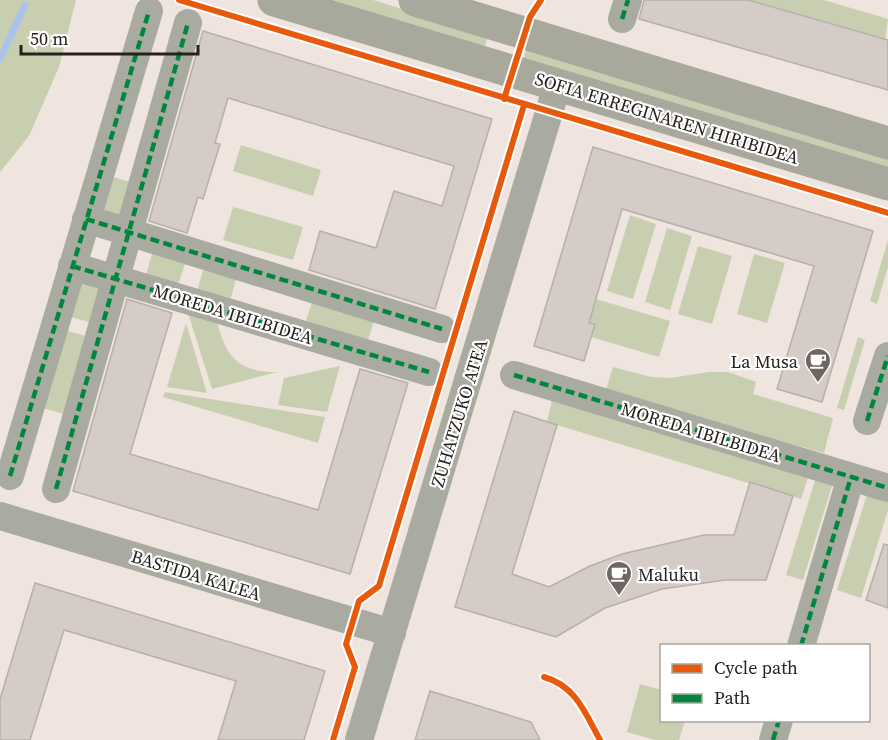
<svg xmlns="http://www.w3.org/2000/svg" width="888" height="740" font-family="'Source Serif 4',serif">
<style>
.green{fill:#c8cfb0}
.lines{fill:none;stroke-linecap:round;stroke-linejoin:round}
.stream{stroke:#abc2e9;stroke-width:7}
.building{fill:#d5cbc7;stroke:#b8afac;stroke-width:1.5}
.street{stroke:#a9aaa0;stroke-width:28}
.secondary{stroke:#a9a89d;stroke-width:33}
.quiet{stroke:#00873e;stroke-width:4.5;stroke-dasharray:9 4.5;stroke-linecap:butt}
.cycleway-casing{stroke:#fff;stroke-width:10}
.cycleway{stroke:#e8590c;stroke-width:6}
.labels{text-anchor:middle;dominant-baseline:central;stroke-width:4.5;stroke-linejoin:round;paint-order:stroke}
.street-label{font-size:18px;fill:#29211d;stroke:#fff}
.poi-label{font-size:18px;fill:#29211d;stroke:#fff;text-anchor:end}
</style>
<rect width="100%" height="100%" fill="#f0e4de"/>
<path class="green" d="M0 0H76L59 67 29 136 0 172Z
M315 0H373L488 35 484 52Z
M748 0H824L888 19 885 39Z
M527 46 888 155V172L522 64Z
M241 145 321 170 313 196 233 171Z
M110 176 130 182 119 219 99 213Z
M233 207 303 227 293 260 223 240Z
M630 215 656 224 633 299 607 291Z
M667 228 692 236 670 310 645 302Z
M888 240V267L877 304 870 301Z
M698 246 732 256 712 324 678 314Z
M152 254 185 264 178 285 146 275Z
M754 254 785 263 767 323 737 314Z
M203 270 236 279 230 301 197 292Z
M77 280 99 286 89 322 67 316Z
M596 299 670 321 659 357 591 337 595 325 589 323Z
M312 302 374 321 367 343 305 324Z
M188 313 217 322C227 358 238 372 277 372L212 389Z
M186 323 207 393 167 387Z
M58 328 89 337 67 415 36 406Z
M858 337 865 340 844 410 837 408Z
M340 366 327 412 278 405 284 378Z
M613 367 651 377 670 378 709 372H728L756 382 753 394 833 418 824 453 605 393Z
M165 392 325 417 318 443 163 397Z
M553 395 810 471 801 499 547 422Z
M817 474 834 479 803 580 786 575Z
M868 491 888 497V510L861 598 837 590Z
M640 684 661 690 662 720 685 721 679 740H655L627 732Z"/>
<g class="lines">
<path class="stream" d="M0 59 25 5"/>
</g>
<path class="building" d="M644 0H748L888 40V90L639 19Z
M203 31 492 119 435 309 309 270 320 231 376 248 394 191 442 206 454 166 228 98 215 143 220 144 203 199 198 197 187 233 149 221Z
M593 147 873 231 822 402 777 389 814 266 622 209 589 323 595 324 584 361 534 346Z
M127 299 172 313 130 454 318 510 360 369 408 383 350 574 73 491Z
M514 411 557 425 512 574 549 587 590 566 622 554 704 535H734L750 482 793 496 766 580H725L662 589 605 608 556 637 455 607Z
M884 544 888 545V608L866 600Z
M35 583 325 671 304 740H218L236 681 64 630 30 740H0V699Z
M430 691 531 722 540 740H415Z"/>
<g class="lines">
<path class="street" d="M622 19 628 0
M86 219 442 329
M72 266 429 372
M514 375 888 488
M867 421 888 356
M10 476 149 11
M56 489 188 23
M0 516 392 633
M801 646 851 477
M359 740 557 86
M773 740 779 720"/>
<path class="secondary" d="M274 0 888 184
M415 0 888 143"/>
<path class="quiet" d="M622 19 628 0
M86 219 442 329
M72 266 429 372
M514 375 888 488
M867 421 888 356
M10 476 149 11
M56 489 188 23
M801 646 851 477
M773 740 779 720"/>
<defs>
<path id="cycleway" d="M179 0 888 213
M504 99 530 17 541 0
M544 677C576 686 585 713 600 740
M333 740 355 667 346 644 353 621 359 601 379 586 524 105"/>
</defs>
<use href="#cycleway" class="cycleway-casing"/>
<use href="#cycleway" class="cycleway"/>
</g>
<defs>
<symbol id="cafe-pin" viewBox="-11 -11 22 30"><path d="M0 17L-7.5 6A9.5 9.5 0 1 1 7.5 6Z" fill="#6f6561" stroke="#fff"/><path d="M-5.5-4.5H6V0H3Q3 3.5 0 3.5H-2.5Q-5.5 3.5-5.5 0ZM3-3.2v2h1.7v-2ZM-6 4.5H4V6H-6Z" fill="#fff"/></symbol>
</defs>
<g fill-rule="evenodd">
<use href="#cafe-pin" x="803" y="346" width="30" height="40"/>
<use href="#cafe-pin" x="604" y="559" width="30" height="40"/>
</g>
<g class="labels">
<g class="street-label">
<text transform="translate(667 118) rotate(17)">SOFIA ERREGINAREN HIRIBIDEA</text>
<text transform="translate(233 314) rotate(17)">MOREDA IBILBIDEA</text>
<text transform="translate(459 413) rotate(-73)">ZUHATZUKO ATEA</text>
<text transform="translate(701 432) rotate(17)">MOREDA IBILBIDEA</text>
<text transform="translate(196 575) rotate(17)">BASTIDA KALEA</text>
</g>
<g class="poi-label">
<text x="798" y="361">La Musa</text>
<text x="638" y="574" text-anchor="start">Maluku</text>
</g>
</g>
<rect x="660" y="644" width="210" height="78" fill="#ffffff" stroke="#a9a6a5" stroke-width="1.5"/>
<rect x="672" y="664" width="30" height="9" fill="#e8590c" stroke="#a9a6a5" stroke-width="1.5"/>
<text x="714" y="674" font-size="18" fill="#29211d">Cycle path</text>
<rect x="672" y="694" width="30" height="9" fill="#00873e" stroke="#a9a6a5" stroke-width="1.5"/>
<text x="714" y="704" font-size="18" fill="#29211d">Path</text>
<path d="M21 45v9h177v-9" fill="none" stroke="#29211d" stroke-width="3"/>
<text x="30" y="45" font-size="18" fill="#29211d" stroke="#ffffff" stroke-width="4.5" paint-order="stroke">50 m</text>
</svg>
